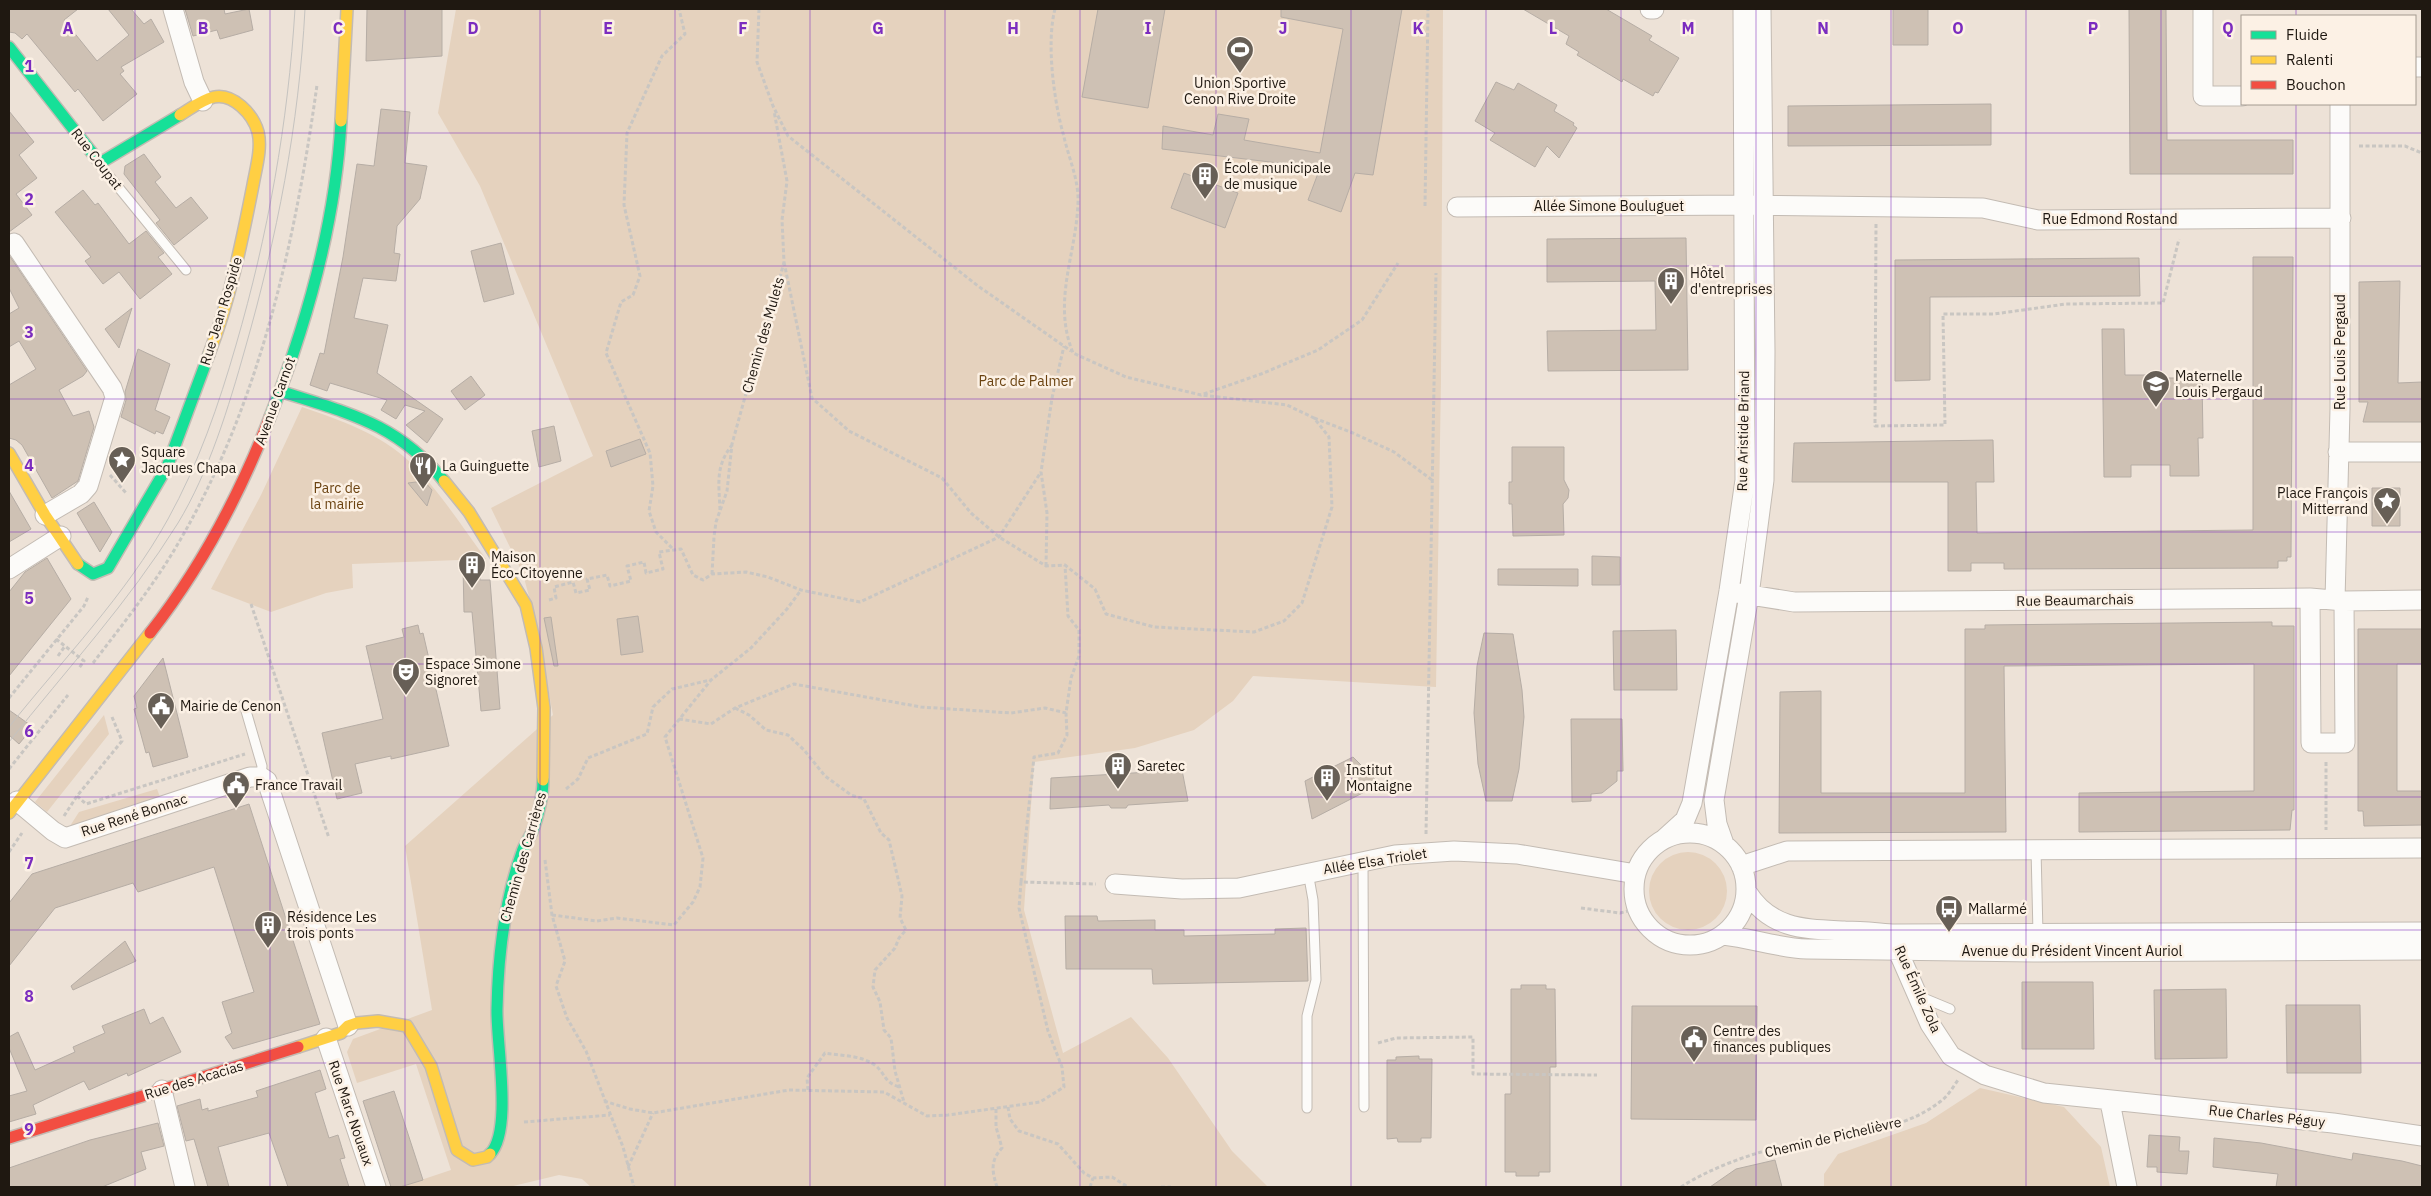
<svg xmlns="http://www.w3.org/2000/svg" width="2431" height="1196" font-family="'IBM Plex Sans',sans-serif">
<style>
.green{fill:#e5d2be}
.building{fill:#cec1b4;stroke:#b6ada5}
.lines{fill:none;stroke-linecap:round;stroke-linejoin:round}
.lane-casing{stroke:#c3bbb3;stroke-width:11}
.street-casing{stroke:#c3bbb3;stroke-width:21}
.fast-casing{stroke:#c3bbb3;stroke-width:14}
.slow-casing{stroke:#c3bbb3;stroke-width:14}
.jam-casing{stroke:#c3bbb3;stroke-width:14}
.path{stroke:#c9c6c2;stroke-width:3;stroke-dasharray:4 2.5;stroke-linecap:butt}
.lane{stroke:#fcfbf9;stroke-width:9}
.street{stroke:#fcfbf9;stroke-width:19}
.fast{stroke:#16e098;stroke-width:11}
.slow{stroke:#ffcf43;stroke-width:11}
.jam{stroke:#f24e42;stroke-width:11}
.tram{stroke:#c5c3c0;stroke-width:1}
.grid{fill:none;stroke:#7b2cbf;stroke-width:1;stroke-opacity:0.55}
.labels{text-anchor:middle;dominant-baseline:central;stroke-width:5;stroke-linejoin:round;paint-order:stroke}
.poi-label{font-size:14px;fill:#1f1811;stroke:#fcf1e5;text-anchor:start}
.street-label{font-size:14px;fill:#1f1811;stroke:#fcf1e5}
.park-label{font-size:14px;fill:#6b4311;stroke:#fcf1e5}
.grid-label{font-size:16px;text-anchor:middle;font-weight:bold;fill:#7b2cbf;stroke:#fcf1e5;stroke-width:5;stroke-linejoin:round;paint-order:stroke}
</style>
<rect width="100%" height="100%" fill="#ede2d7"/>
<path class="green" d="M456 9H1443L1441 380 1436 687 1253 676 1233 701 1194 730 1135 748 1034 762 1024 910 1063 1053 1131 1017 1168 1058 1232 1151 1268 1187H591L582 1179 559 1175 509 1187H400L451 1170 416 1064 357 1083 347 1052 353 1039 432 1010 405 846 553 715 535 619 523 574 491 508 593 456 480 186 438 113Z
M302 407C340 420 381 434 410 462 439 490 462 527 486 559L352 564 353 588 326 593 271 612 211 589 261 495Z
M104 715 109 734 47 812 35 802Z
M157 789 160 797 70 826 79 812Z
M1649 891a39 39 0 1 1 78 0a39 39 0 1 1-78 0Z
M1980 1088 2064 1107 2101 1147 2110 1187H1824V1174L1838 1154 1926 1123Z"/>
<path class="building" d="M9 9H78L64 20 97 61 129 35 108 9H131L144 24 151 19 164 42 121 67 124 71 120 74 137 94 103 121 78 89 75 92 27 34 22 39 15 33 9 32Z
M185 9H224L225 14 249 9 253 30 220 39 217 30 193 36Z
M367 9H442V56L366 61Z
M1098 9H1165L1148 108 1082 97Z
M1281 9H1402L1373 175 1355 173 1341 212 1308 200 1320 168 1162 149 1163 126 1213 135 1218 114 1249 119 1244 140 1320 153 1343 29 1281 17Z
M1523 9H1606L1652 36 1649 40 1679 58 1658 93 1655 92 1653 96 1623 79 1622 82 1577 55 1579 52 1566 44 1569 36Z
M1893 9H1928V45H1893Z
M2129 9H2166L2167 140H2293V174H2130Z
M1496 82 1514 90 1518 83 1557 105 1554 111 1574 123 1573 125 1577 128 1559 158 1547 146 1535 167 1490 140 1495 133 1475 121Z
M1991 104V145L1788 146V106Z
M381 109 410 112 405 163 427 166 420 199 397 226 394 253 400 254 396 281 363 278 354 318 388 325 377 373 443 419 427 443 406 425 425 411 405 405 396 419 381 410 387 400 330 383 327 391 310 385 320 353 324 354 343 257 357 164 374 166Z
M9 111 34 142 19 155 37 178 16 194 32 215 9 232Z
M144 154 161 177 155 182 176 208 191 197 208 218 174 245 156 223 160 220 124 174 125 166Z
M1184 173 1238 193 1225 228 1171 208Z
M83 190 95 205 98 203 129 244 146 231 164 253 158 257 172 274 140 299 119 272 103 284 85 261 91 257 55 212Z
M1686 238 1688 370 1548 371 1547 331 1656 330 1655 281 1547 282V239Z
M501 243 514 294 484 302 471 251Z
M9 255 87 371 83 376 59 390 73 416 89 411 94 427 78 481 52 498 22 445 16 440 9 438V385L36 369 19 341 9 347V314L19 308 9 288Z
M2253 257H2293L2291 557H2287V561H2278V568L2004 569V563H1971V571H1948V482H1792L1794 443 1993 440 1994 482H1976L1977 533 2253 530Z
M2139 258 2140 296 1930 297V380L1895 381V260Z
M2400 281 2398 383 2422 382V422H2363L2368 402H2359V282Z
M132 308 119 348 105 329Z
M2102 329H2124L2125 375H2161V378H2202L2203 438H2198L2199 476H2170V465H2131V477H2104Z
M138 349 170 364 155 410 170 417 163 434 156 431 155 434 121 417 126 400 125 392Z
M471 376 485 395 465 410 451 391Z
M554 426 561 461 539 467 532 431Z
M640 439 646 454 611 467 606 451Z
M1512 447H1564V480L1569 490 1568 498 1563 504 1564 535 1513 536 1512 504H1509V482H1512Z
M424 481 432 490 427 506 408 483Z
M2372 488H2400V526H2372Z
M9 491 31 529 9 542Z
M94 502 112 532 100 552 77 513Z
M1592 556 1620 557V585H1592Z
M47 558 71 599 9 676V592L25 572Z
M463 566H479L480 580H490L500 709 481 711 472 612H464Z
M1498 569H1578V586L1498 585Z
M638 616 643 652 621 655 617 619Z
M551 617 558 666H554L544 618Z
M2272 622V626H2294V810H2292L2290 830 2079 832V793L2254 791V664L2004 666 2006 832 1779 833 1780 692 1821 691V793H1965V629H1985V625Z
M418 625 420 634 423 633 449 746 391 759V756L355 764 362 793 337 799 322 733 383 719 366 646 404 637 402 629Z
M2358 629H2422V664H2397V791H2422V825L2364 826 2363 811H2358Z
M1676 630 1677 690H1614L1613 631Z
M1484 633 1513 634 1522 690 1524 717 1519 769 1512 801H1486L1478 764 1474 713 1477 666Z
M163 658 188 757 153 767 149 752 146 753 134 709 137 708 134 696Z
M9 710 33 727 19 744 9 735Z
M1571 719H1622L1623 771H1617V781L1602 793 1591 794V801L1572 802Z
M1353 757 1380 784 1312 819 1305 781Z
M1182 770 1188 801 1128 805 1126 808H1111L1109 805 1050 809 1051 778Z
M249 804 320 1024 233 1049 225 1037 232 1033 222 1002 254 992 214 867 138 892 133 883 55 908 9 966V903L32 874Z
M1065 916H1097L1098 921 1155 920V930H1184V936L1275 934V929L1306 928 1308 981 1153 984 1152 969H1066Z
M125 941 136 961 73 990 71 986Z
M2022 982H2093L2094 1049H2022Z
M1521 985H1546V989H1555L1556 1067H1550V1172H1539V1176H1516V1172H1505V1094H1511V989H1521Z
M2226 989 2227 1058 2155 1059 2154 990Z
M2286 1005H2360L2361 1073H2287Z
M1632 1006H1757L1756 1120 1631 1119Z
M144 1009 150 1024 163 1017 181 1052 128 1076 127 1073 89 1090 84 1081 33 1105 36 1114 9 1122V1096L27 1091 9 1048V1037L18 1032 35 1070 75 1052 73 1047 105 1033 102 1026Z
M1419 1056V1059H1432L1431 1138H1421V1142H1398L1397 1138 1387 1139V1060H1396V1057Z
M320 1070 326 1089 315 1093 329 1138 338 1135 345 1158 340 1159 349 1187H288L269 1133 218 1147 229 1187H208L194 1139 186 1141 177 1106 200 1099 202 1110 208 1108V1111L258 1097 256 1091Z
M394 1091 423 1180 400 1187H391L363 1101Z
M158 1123 164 1146 141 1152 146 1169 102 1187H9V1168L90 1140Z
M2149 1135 2180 1137 2179 1151H2189L2187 1174 2157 1172V1167H2147Z
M2214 1138 2261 1143 2352 1160 2353 1153 2402 1161 2422 1166V1187H2276L2278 1174 2213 1167Z
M1775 1160 1782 1187H1710L1736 1169Z"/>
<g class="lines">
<defs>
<path id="lane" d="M101 166 186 270
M244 704 262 766 261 777
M2036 849 2038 934
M1363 861 1364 1107
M1921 997 1950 1009
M1307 1108V1016L1316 980 1313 900 1308 872"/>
<path id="street" d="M173 9 194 82 203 101
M1650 9H1654
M2203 9V96H2242
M2415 67H2422
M1457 207 1744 205 1983 208 2038 220 2341 218
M14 243 112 388 115 397 88 486 81 494 45 515
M2338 452H2422
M9 569 61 536
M1738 593 1794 602 2310 598 2344 601 2422 600
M2310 598 2311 743H2345L2344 601
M2335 600 2340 409V104
M17 801 53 831 65 838 250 777H261L267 781 348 1026
M1634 889a56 56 0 1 1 112 0a56 56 0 1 1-112 0Z
M1664 839 1685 820 1692 803 1729 591 1745 480 1743 9
M1724 844 1717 824 1714 800 1749 595 1764 480 1765 351 1761 9
M1741 866 1787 851 2422 848
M1115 884 1182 889 1239 888 1395 855 1454 851 1517 854 1636 874
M1747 892C1771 930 1806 929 1845 931 1862 931 1879 933 1895 934L2422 932
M1723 935C1752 938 1778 948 1807 949L2037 952 2422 950
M1896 940 1898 951 1930 1024 1951 1056 1985 1075 2044 1093 2333 1123 2422 1136
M326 1038 376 1187
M162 1090 185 1187
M2110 1102 2127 1187"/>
<path id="fast" d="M9 47 100 163 180 115
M280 391C347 413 397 423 444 481
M270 417C307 323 336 222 341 121
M78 564 93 574 108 568 167 467 209 354
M490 1154C513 1131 496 1042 497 1009 498 956 504 902 522 852 524 845 529 839 532 832 538 818 543 795 543 780"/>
<path id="slow" d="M180 115C190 109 201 100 214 97 233 93 253 114 258 132 262 148 256 168 253 185 242 241 230 300 209 354
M341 121 347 9
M9 453 45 515 78 564
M444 481 469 512 526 605 536 648 544 708 543 780
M9 813 150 633
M298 1047 341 1033 348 1026 357 1023 378 1021 407 1026 431 1066 457 1150 473 1160 487 1157 490 1154"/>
<path id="jam" d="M150 633C201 568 240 494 270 417
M9 1138 298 1047"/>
</defs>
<use href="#lane" class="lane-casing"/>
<use href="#street" class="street-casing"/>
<use href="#fast" class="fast-casing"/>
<use href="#slow" class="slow-casing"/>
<use href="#jam" class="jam-casing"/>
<path class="path" d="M759 9 757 62 773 106 788 136 978 286 1071 351
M1055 9C1046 43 1054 102 1064 137 1069 159 1079 180 1078 203 1076 256 1052 301 1073 353L1126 377 1201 395 1261 374 1318 350 1362 320 1398 263
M2359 146H2405L2422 153
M1425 206 1428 9
M1876 224 1875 426 1945 425 1943 314H1994L2066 304 2163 303 2179 239
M784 262 812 398 849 431 942 478 971 513 999 537 1046 566 1065 565 1095 589 1106 614 1154 627 1254 632 1284 621 1302 603 1332 507 1329 437 1314 418 1287 405 1201 395
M1314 418 1353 433 1394 452 1432 480
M110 475 126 493
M720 510C719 483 715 467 732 445
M672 548 656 532 649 511 653 486 650 453 606 353 621 302 633 295 640 276 624 205 627 133 662 56 685 34 679 9
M1046 566 1047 513 1041 472 1052 398 1064 346
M712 574 714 537 716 522 727 491 732 444 753 368 765 335 784 262 782 220 787 181 774 111
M549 600 556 598 554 587 573 582 576 593 590 590 587 579 607 575 610 586 631 581 627 566 644 562 646 573 663 569 659 552 681 549 693 575 703 580 712 574 746 572 768 577 801 590 860 602 999 537 1041 472
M251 604 329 838
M56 639 84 661 79 668
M58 656 65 646
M93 663C123 624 154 585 179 542 260 403 295 243 317 85
M9 698 84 606 88 597
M735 708 749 715 766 730 788 735 804 750 825 776 851 795 864 799 881 833 889 840 902 896 900 918 906 930 899 938 895 948 875 970 873 987 880 1002 884 1030 891 1038 895 1071 904 1102
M679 719 711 724 735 708 794 684 921 707 1011 713 1045 708 1066 713
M2326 762V830
M9 769 68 695
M566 789 578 779 588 758 647 734 653 707 672 689 710 680
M77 796 86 804 245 754
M64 816 77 796 122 741 112 717
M1426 834 1436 273
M9 852 22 833
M545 860 552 915 565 961 556 986 567 1018 586 1051 623 1147 634 1187
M1021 882 1034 757 1058 753 1067 735 1066 713 1071 678 1079 656V630L1068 616 1065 565
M1581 908 1620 913 1637 909
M552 915 597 921 617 918 674 925 693 902 700 887 703 858 665 737 711 680 751 648 787 609 801 590
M1378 1043 1396 1038 1473 1037V1074L1597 1075
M808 1090 807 1078 825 1053C842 1056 862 1055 876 1066 887 1076 883 1081 899 1087
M604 1101 630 1109 653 1113 789 1090 884 1092 927 1116 948 1115 1040 1102 1064 1087 1062 1067 1048 1031 1019 908 1021 882 1096 884
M1008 1107 1010 1119 1019 1131 1058 1144 1084 1173 1093 1178 1112 1177 1128 1187
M996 1109V1127L1002 1148C990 1161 992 1171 997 1187
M524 1122 610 1115
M628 1167 653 1113
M1090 1187 1093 1178
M1161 1187H1171
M1681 1187C1710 1168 1755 1152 1788 1145 1839 1135 1899 1134 1941 1101 1948 1096 1953 1087 1958 1080"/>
<use href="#lane" class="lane"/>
<use href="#street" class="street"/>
<use href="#fast" class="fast"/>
<use href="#slow" class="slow"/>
<use href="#jam" class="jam"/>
<path class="tram" d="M9 727C63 659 126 595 168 519 198 465 219 404 236 345 268 235 288 123 295 9
M9 742C66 670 129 602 178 523 209 472 229 406 245 349 277 237 299 125 305 9"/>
</g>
<path class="grid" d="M135 9V1187M270 9V1187M405 9V1187M540 9V1187M675 9V1187M810 9V1187M945 9V1187M1080 9V1187M1216 9V1187M1351 9V1187M1486 9V1187M1621 9V1187M1756 9V1187M1891 9V1187M2026 9V1187M2161 9V1187M2296 9V16M2296 104V1187M9 133H2422M9 266H2422M9 399H2422M9 532H2422M9 664H2422M9 797H2422M9 930H2422M9 1063H2422"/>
<defs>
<symbol id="stadium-pin" viewBox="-11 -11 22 30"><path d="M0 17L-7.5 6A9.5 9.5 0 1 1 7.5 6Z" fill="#675f56" stroke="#fcf1e5"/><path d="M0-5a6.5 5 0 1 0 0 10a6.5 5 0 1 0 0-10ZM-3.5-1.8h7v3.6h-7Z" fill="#fff"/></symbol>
<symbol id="building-pin" viewBox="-11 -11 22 30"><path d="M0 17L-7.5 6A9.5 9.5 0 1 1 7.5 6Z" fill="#675f56" stroke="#fcf1e5"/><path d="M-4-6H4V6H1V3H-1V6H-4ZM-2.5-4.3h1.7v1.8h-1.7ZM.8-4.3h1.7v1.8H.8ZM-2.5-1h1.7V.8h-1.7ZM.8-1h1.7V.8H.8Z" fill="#fff"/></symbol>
<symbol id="school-pin" viewBox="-11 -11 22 30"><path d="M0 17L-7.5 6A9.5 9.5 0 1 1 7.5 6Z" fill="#675f56" stroke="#fcf1e5"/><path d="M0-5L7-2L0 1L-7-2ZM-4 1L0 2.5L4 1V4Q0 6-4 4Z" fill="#fff"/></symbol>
<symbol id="sight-pin" viewBox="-11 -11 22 30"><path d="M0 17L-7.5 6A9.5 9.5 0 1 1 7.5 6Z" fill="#675f56" stroke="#fcf1e5"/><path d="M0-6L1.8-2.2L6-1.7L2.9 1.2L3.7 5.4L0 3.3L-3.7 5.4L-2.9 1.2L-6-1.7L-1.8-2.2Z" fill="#fff"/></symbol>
<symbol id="restaurant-pin" viewBox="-11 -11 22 30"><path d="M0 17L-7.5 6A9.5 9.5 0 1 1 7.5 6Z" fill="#675f56" stroke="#fcf1e5"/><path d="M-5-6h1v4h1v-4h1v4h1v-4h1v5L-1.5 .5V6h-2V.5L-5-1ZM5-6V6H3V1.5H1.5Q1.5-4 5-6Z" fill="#fff"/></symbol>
<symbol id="theatre-pin" viewBox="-11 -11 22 30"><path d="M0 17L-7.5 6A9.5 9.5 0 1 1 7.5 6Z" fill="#675f56" stroke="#fcf1e5"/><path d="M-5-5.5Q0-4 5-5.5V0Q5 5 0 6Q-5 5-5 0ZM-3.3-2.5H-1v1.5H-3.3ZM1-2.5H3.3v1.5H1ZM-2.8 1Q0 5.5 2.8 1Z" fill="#fff"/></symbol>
<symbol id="civic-pin" viewBox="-11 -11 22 30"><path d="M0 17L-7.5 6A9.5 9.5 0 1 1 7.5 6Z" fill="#675f56" stroke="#fcf1e5"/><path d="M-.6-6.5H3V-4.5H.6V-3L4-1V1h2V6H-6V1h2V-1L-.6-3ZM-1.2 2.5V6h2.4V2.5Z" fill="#fff"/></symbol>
<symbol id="bus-pin" viewBox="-11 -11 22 30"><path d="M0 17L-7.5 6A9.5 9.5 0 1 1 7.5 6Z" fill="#675f56" stroke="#fcf1e5"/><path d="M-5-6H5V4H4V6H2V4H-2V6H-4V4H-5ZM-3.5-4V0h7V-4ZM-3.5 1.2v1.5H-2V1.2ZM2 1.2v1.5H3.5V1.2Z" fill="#fff"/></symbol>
</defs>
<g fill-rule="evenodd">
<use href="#stadium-pin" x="1224" y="34" width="32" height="43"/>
<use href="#building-pin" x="1189" y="160" width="32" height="43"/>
<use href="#building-pin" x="1655" y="265" width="32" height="43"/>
<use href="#school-pin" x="2140" y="368" width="32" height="43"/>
<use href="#sight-pin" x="106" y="444" width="32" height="43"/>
<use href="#restaurant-pin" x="407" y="450" width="32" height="43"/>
<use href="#sight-pin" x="2371" y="485" width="32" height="43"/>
<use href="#building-pin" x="456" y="549" width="32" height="43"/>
<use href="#theatre-pin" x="390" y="656" width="32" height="43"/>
<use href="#civic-pin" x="145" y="690" width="32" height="43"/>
<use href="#building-pin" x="1102" y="750" width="32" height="43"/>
<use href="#building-pin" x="1311" y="762" width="32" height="43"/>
<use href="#civic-pin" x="220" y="769" width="32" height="43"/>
<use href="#bus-pin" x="1933" y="893" width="32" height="43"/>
<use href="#building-pin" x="252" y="909" width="32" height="43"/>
<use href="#civic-pin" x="1678" y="1023" width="32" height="43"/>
</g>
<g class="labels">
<g class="poi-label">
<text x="1240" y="83" text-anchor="middle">Union Sportive<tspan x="1240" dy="16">Cenon Rive Droite</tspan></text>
<text x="1224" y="168">École municipale<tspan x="1224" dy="16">de musique</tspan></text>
<text x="1690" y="273">Hôtel<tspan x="1690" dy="16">d'entreprises</tspan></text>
<text x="2175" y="376">Maternelle<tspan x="2175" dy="16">Louis Pergaud</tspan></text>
<text x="141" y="452">Square<tspan x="141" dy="16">Jacques Chapa</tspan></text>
<text x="442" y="466">La Guinguette</text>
<text x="2368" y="493" text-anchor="end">Place François<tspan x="2368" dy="16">Mitterrand</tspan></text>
<text x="491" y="557">Maison<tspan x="491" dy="16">Éco-Citoyenne</tspan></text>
<text x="425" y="664">Espace Simone<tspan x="425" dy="16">Signoret</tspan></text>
<text x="180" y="706">Mairie de Cenon</text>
<text x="1137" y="766">Saretec</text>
<text x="1346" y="770">Institut<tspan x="1346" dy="16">Montaigne</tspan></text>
<text x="255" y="785">France Travail</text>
<text x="1968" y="909">Mallarmé</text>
<text x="287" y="917">Résidence Les<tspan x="287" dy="16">trois ponts</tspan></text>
<text x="1713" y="1031">Centre des<tspan x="1713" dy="16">finances publiques</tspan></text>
</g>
<g class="street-label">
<text transform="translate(97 159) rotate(52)">Rue Coupat</text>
<text x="1609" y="206">Allée Simone Bouluguet</text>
<text x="2110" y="219">Rue Edmond Rostand</text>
<text transform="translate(221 311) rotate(-73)">Rue Jean Rospide</text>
<text transform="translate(763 335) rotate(-74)">Chemin des Mulets</text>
<text transform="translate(2340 352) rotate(-90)">Rue Louis Pergaud</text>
<text transform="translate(275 401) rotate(-70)">Avenue Carnot</text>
<text transform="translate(1743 431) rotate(-89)">Rue Aristide Briand</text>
<text transform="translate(2075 600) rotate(-1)">Rue Beaumarchais</text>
<text transform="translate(134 815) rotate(-18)">Rue René Bonnac</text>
<text transform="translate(523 857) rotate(-74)">Chemin des Carrières</text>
<text transform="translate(1375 861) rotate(-9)">Allée Elsa Triolet</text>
<text x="2072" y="951">Avenue du Président Vincent Auriol</text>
<text transform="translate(1918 989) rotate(66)">Rue Émile Zola</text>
<text transform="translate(194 1080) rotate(-17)">Rue des Acacias</text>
<text transform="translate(351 1113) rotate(71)">Rue Marc Nouaux</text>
<text transform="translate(2267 1116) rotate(6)">Rue Charles Péguy</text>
<text transform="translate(1833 1137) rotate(-13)">Chemin de Pichelièvre</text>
</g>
<g class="park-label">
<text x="1026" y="381">Parc de Palmer</text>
<text x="337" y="488">Parc de<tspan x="337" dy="16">la mairie</tspan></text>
</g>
</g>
<g class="grid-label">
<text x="68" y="34">A</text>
<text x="203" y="34">B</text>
<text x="338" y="34">C</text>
<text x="473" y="34">D</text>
<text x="608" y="34">E</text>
<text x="743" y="34">F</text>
<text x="878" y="34">G</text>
<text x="1013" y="34">H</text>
<text x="1148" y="34">I</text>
<text x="1283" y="34">J</text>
<text x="1418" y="34">K</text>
<text x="1553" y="34">L</text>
<text x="1688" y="34">M</text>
<text x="1823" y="34">N</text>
<text x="1958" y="34">O</text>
<text x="2093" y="34">P</text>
<text x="2228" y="34">Q</text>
<text x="29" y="72">1</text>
<text x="29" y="205">2</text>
<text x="29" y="338">3</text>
<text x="29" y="471">4</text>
<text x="29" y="604">5</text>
<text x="29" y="737">6</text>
<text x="29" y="869">7</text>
<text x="29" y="1002">8</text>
<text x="29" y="1135">9</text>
</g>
<rect width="2431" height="1196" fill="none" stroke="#1f1811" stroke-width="20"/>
<rect x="2241" y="15" width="175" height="90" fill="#fcf1e5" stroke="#a49a90"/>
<rect x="2251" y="31" width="25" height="8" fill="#16e098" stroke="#a49a90"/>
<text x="2286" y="40" font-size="15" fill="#1f1811">Fluide</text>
<rect x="2251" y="56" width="25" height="8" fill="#ffcf43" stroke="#a49a90"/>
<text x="2286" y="65" font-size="15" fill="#1f1811">Ralenti</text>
<rect x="2251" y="81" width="25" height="8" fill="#f24e42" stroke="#a49a90"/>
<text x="2286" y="90" font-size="15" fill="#1f1811">Bouchon</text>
</svg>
